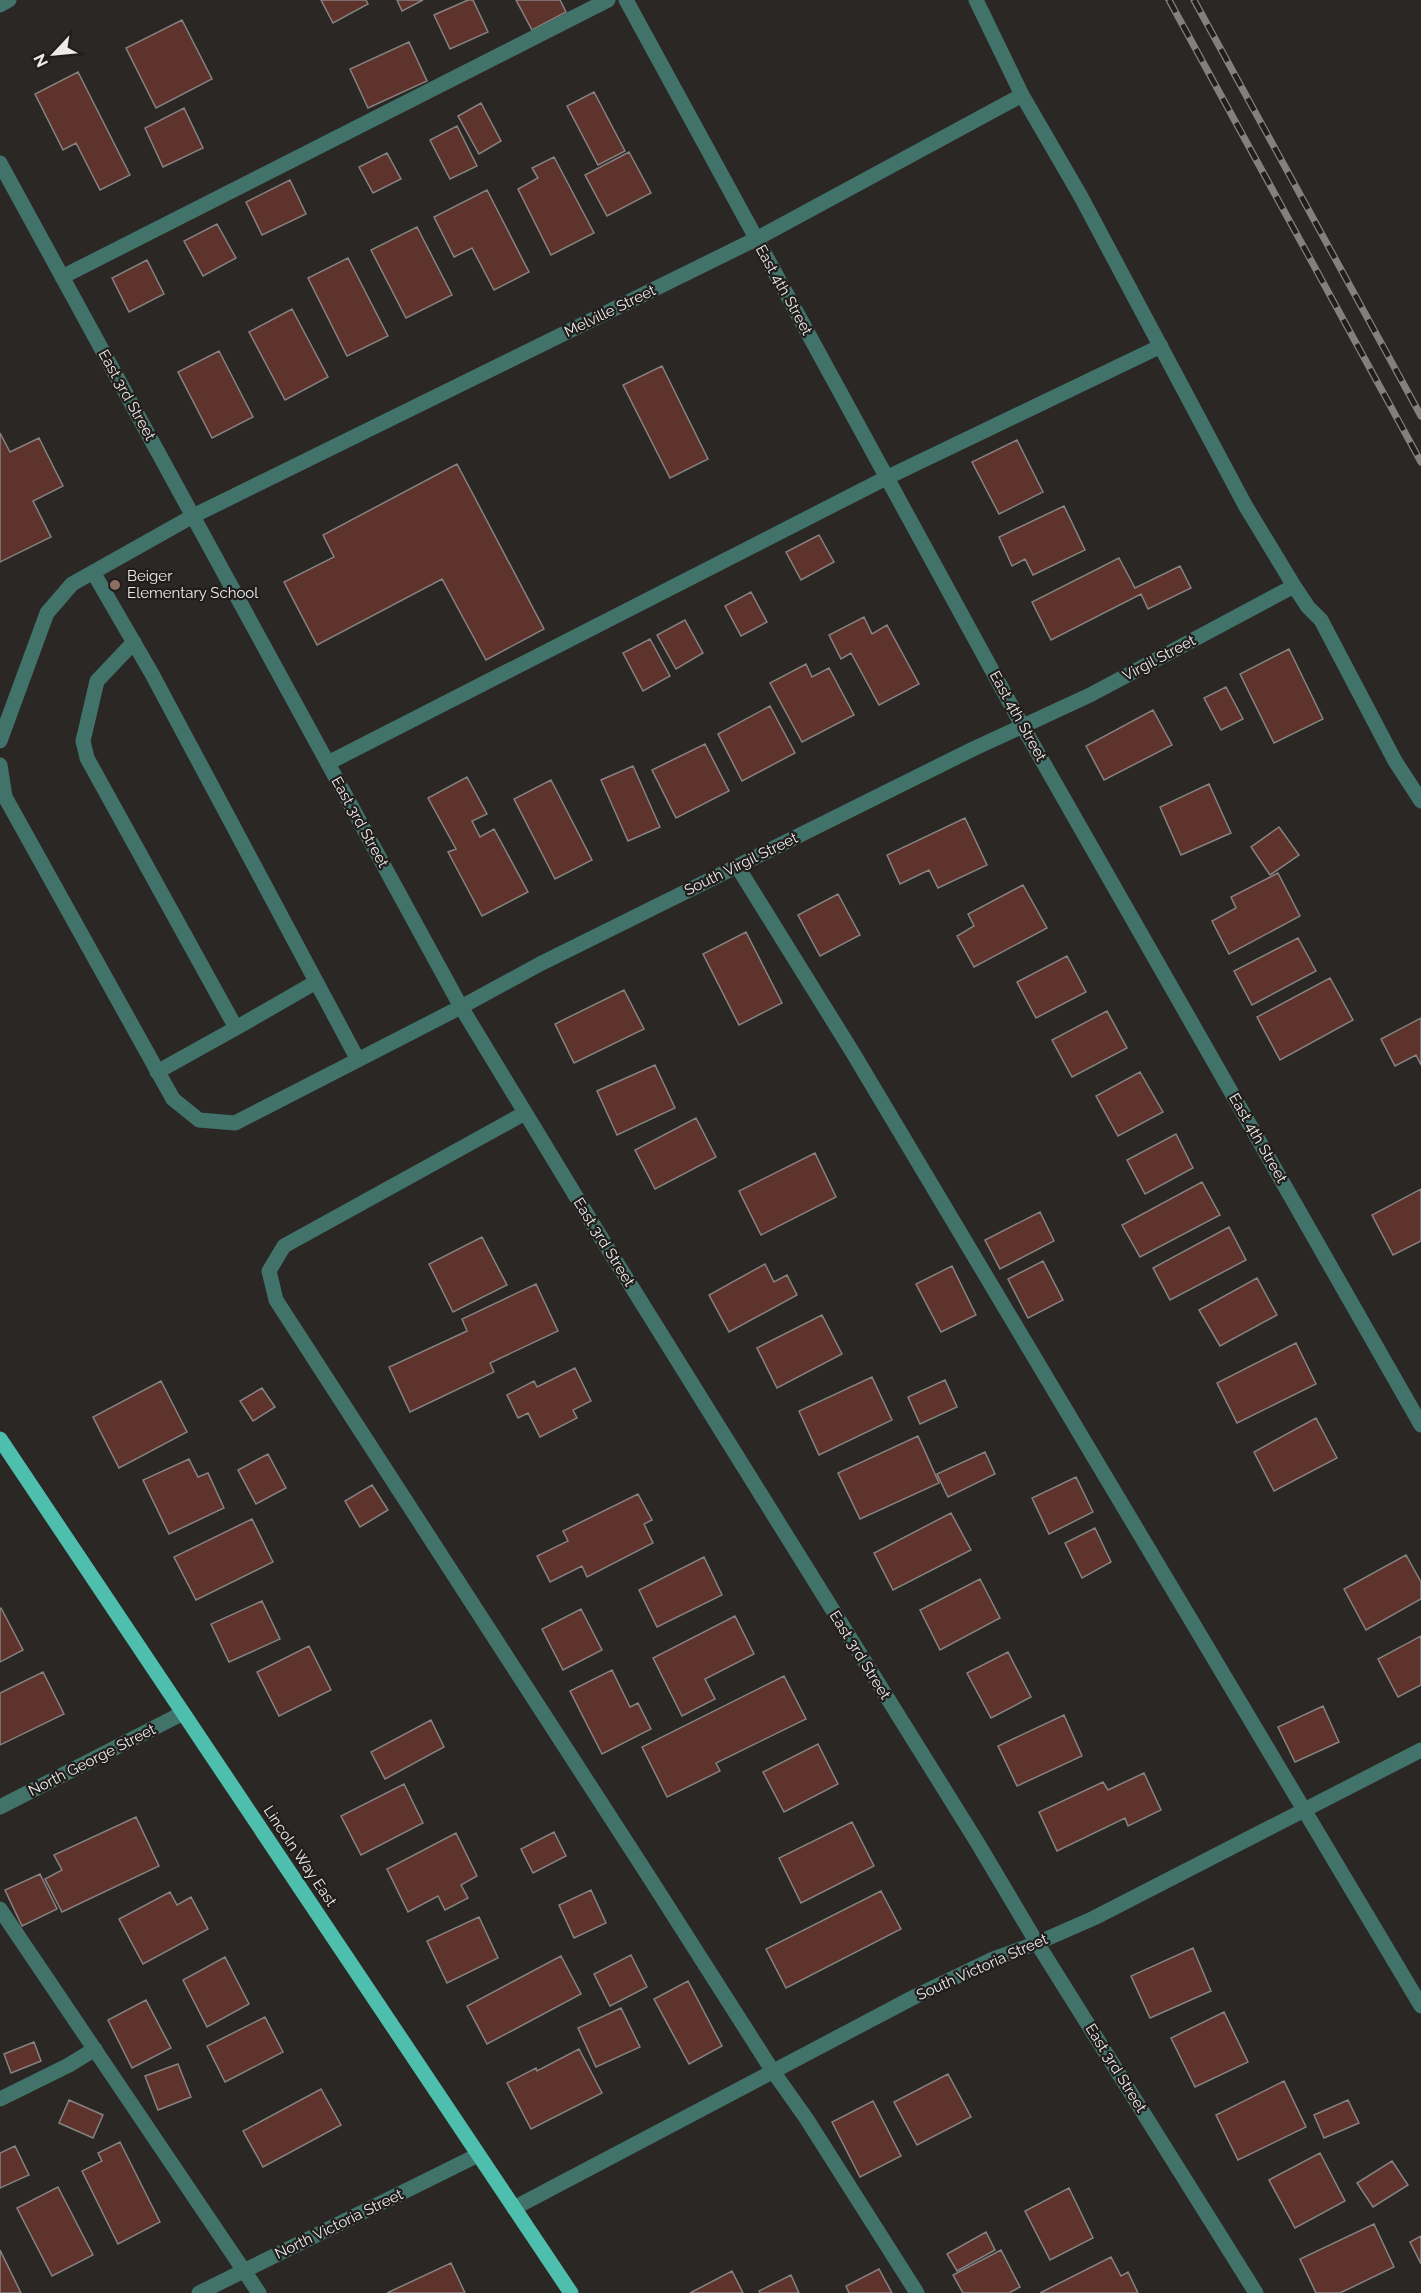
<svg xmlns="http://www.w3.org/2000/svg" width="1421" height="2293" font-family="Raleway,sans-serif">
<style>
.building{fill:#5e332c;stroke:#868281;stroke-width:1.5}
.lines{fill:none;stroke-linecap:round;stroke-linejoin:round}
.minor{stroke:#42736a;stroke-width:15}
.major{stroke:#4ebead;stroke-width:15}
.rail-casing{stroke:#83807f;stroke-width:7}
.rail{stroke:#201d1c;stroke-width:4.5;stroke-dasharray:14;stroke-linecap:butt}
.education-dot{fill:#8d6e63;stroke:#201d1c;stroke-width:2}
.labels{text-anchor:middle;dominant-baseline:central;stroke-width:4.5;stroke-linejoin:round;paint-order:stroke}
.street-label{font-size:15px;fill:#edebea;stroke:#201d1c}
.poi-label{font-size:15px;fill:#edebea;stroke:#201d1c;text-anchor:start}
</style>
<rect width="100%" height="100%" fill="#2a2725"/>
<path class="building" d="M321 0H366L368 4 333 23Z
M397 0H423L402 11Z
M468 0H473L488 32 450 49 434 15Z
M516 0H560L566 12 532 30Z
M182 20 212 79 156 108 126 48Z
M409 42 427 81 368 108 350 69Z
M78 72 130 175 100 190 76 143 63 150 35 94Z
M594 92 625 151 598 165 567 106Z
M481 103 501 141 479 154 458 116Z
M184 108 203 148 163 167 145 128Z
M457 126 477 166 450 179 430 140Z
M629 152 651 193 607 216 585 175Z
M387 153 401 179 373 193 359 167Z
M554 157 594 233 551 255 518 189 538 178 532 168Z
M290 180 306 214 262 235 246 202Z
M487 190 529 272 494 290 472 248 454 257 434 217Z
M217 224 236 258 203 276 184 241Z
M417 227 452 295 406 318 371 250Z
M348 258 388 336 347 356 308 278Z
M147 260 164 294 129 312 112 278Z
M292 309 328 377 285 400 249 332Z
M219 351 253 417 212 438 178 372Z
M662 366 708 459 670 478 623 385Z
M0 433 10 452 39 438 63 486 33 501 51 537 0 562Z
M1017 440 1043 492 999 514 972 462Z
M457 464 544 629 486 660 442 579 317 645 284 582 334 557 323 535Z
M1064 506 1085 550 1033 575 1025 559 1012 566 999 537Z
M819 535 834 562 801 580 786 552Z
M1119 558 1135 588 1180 566 1191 588 1148 609 1141 594 1051 640 1032 602Z
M751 592 767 622 741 636 725 606Z
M864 617 872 634 887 625 919 684 879 705 851 653 841 659 829 635Z
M685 620 703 653 676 669 657 635Z
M650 639 670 676 643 691 623 653Z
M1289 649 1323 719 1274 743 1240 674Z
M806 664 812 677 829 668 854 715 802 742 770 683Z
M1226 687 1243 719 1221 730 1204 698Z
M770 706 795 753 742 781 718 734Z
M1153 710 1172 745 1104 780 1086 746Z
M705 744 729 791 676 818 652 770Z
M633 766 660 827 628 841 601 780Z
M467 777 487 814 472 821 480 837 494 829 528 892 482 916 448 852 456 849 428 798Z
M551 780 592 860 555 879 514 799Z
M1209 784 1231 833 1181 855 1160 807Z
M965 818 987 865 938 888 929 870 900 884 887 855Z
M1279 827 1299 855 1270 875 1251 847Z
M1278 873 1300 916 1229 954 1212 921 1236 908 1231 897Z
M1023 885 1047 928 974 967 957 936 974 926 968 914Z
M838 894 860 935 820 956 798 915Z
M746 932 782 1003 739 1025 703 954Z
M1298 938 1316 971 1252 1005 1234 971Z
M1067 956 1086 992 1036 1018 1017 982Z
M1330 978 1353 1020 1280 1060 1257 1017Z
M624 990 644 1029 574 1063 555 1024Z
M1107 1011 1127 1048 1072 1077 1052 1040Z
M1421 1018V1065L1416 1055 1395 1066 1381 1039Z
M655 1065 675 1108 617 1135 597 1091Z
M1140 1072 1163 1112 1118 1136 1096 1096Z
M696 1118 716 1157 655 1189 635 1150Z
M1176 1134 1193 1168 1145 1194 1127 1160Z
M815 1153 836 1197 761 1235 739 1191Z
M1202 1182 1220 1215 1140 1257 1122 1225Z
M1421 1189V1241L1393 1255 1372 1215Z
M1040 1212 1054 1241 1000 1269 985 1240Z
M1229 1227 1246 1260 1170 1300 1153 1268Z
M482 1237 507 1285 453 1312 429 1264Z
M1043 1261 1063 1300 1028 1318 1008 1279Z
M765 1264 774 1282 787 1275 797 1295 729 1332 709 1295Z
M952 1266 976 1315 941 1332 916 1284Z
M1257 1278 1277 1315 1220 1346 1199 1310Z
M536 1284 558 1331 490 1363 494 1372 410 1412 389 1367 467 1331 462 1319Z
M822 1315 842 1354 777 1388 757 1348Z
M1296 1343 1316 1384 1237 1423 1217 1383Z
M575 1368 591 1401 573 1410 577 1418 540 1437 528 1413 518 1418 507 1395 534 1381 537 1387Z
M872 1377 892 1420 819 1455 799 1411Z
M945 1380 957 1407 920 1424 908 1397Z
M161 1381 187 1432 119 1468 93 1417Z
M262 1388 275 1407 253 1421 240 1401Z
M1316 1418 1337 1458 1274 1491 1254 1452Z
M918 1436 939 1483 860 1519 838 1473Z
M985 1452 995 1474 948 1497 937 1474Z
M268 1454 286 1488 256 1504 238 1470Z
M189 1459 198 1477 208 1473 224 1508 169 1534 143 1480Z
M1076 1477 1093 1512 1049 1534 1032 1498Z
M372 1485 388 1510 360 1527 345 1501Z
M638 1494 652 1520 644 1524 653 1543 587 1577 582 1566 550 1582 537 1556 568 1541 563 1531Z
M951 1513 971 1550 893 1590 874 1553Z
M252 1519 273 1562 196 1600 174 1557Z
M1095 1528 1111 1562 1082 1578 1065 1543Z
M1406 1555 1421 1582V1599L1366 1630 1344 1589Z
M704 1557 722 1595 657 1627 639 1590Z
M980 1579 1000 1618 940 1650 920 1610Z
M262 1601 280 1639 229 1662 211 1624Z
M1 1608 23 1650 0 1662V1609Z
M581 1609 602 1650 563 1670 542 1629Z
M735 1616 754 1654 705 1679 715 1699 682 1716 653 1658Z
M1421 1636V1685L1398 1697 1378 1659Z
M309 1646 331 1690 279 1716 257 1672Z
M1008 1652 1031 1697 991 1718 967 1673Z
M612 1670 630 1707 638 1703 651 1729 602 1754 570 1691Z
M43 1672 64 1714 0 1745V1693Z
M784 1676 806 1719 716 1763 720 1771 667 1797 642 1747Z
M1323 1706 1339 1742 1295 1762 1278 1727Z
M1064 1715 1082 1756 1017 1786 998 1746Z
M431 1720 444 1747 385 1779 371 1752Z
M818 1744 838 1784 784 1812 763 1772Z
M1144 1773 1161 1810 1128 1826 1125 1818 1057 1851 1039 1812 1103 1782 1108 1790Z
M404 1784 423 1823 361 1855 341 1816Z
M136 1817 159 1866 62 1912 45 1879 62 1870 54 1855Z
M852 1822 874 1866 801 1903 779 1858Z
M554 1832 566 1856 533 1873 521 1849Z
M456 1833 477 1876 461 1885 468 1898 445 1910 438 1896 408 1912 387 1869Z
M40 1874 57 1909 22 1926 5 1890Z
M591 1890 606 1923 574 1938 559 1905Z
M881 1891 901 1929 786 1988 766 1949Z
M170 1892 177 1905 191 1897 208 1929 143 1964 119 1919Z
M479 1917 498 1958 447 1983 427 1941Z
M1193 1948 1211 1991 1150 2018 1131 1976Z
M631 1955 647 1987 610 2006 594 1974Z
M561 1956 581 1994 487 2044 467 2006Z
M225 1957 249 2004 207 2027 183 1980Z
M688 1981 722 2046 689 2064 654 1999Z
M146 2000 171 2048 132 2068 108 2020Z
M621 2008 640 2047 596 2067 578 2028Z
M1224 2012 1248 2062 1195 2087 1171 2038Z
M265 2017 283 2052 225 2082 207 2046Z
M34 2042 41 2061 11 2073 4 2054Z
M579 2049 602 2093 531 2129 507 2083 536 2068 537 2071Z
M178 2064 191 2097 158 2110 145 2076Z
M948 2074 971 2117 917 2145 894 2102Z
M1284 2081 1306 2127 1238 2160 1216 2115Z
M321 2089 341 2125 263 2167 243 2131Z
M69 2100 103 2115 93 2138 59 2123Z
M1348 2100 1359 2123 1324 2138 1314 2115Z
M873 2101 901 2156 860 2177 832 2122Z
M120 2142 160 2222 118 2244 82 2171 102 2161 98 2153Z
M15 2146 29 2175 0 2188V2153Z
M1320 2153 1345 2201 1295 2228 1269 2180Z
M1392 2161 1408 2185 1373 2207 1357 2183Z
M58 2187 93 2255 52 2276 17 2208Z
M1069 2188 1093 2238 1050 2260 1025 2211Z
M1374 2224 1394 2267 1340 2293H1316L1300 2259Z
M986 2232 995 2250 957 2271 947 2254Z
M1421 2236V2264L1410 2242Z
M0 2250 21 2293H0Z
M1001 2250 1020 2287 1009 2293H963L953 2275Z
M1111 2257 1121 2276 1128 2272 1138 2293H1040Z
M451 2263 465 2293H387Z
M879 2269 892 2293H849L846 2286Z
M732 2271 743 2293H690Z
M791 2275 799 2293H760L759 2291Z"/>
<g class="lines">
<path class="minor" d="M626 0 1023 727 1421 1425
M976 0 1022 95 1080 195 1245 505 1294 586 1308 607 1321 620 1395 761 1421 801
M0 5 9 0
M0 163 461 1007 597 1231 977 1842 1037 1943 1256 2293
M62 277 608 0
M93 572 152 674 358 1060
M134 642 97 681 83 741 87 758 236 1028 157 1072
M0 741 47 613 72 584 193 516 756 239 1022 95
M328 763 886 478 1161 346
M0 765 5 797 173 1099 199 1120 235 1123 461 1007 540 964 973 749 1090 695 1294 586
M737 866 853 1053 1421 2006
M236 1028 316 982
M525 1113 284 1246 269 1271 276 1300 651 1880 772 2070 806 2118 917 2293
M0 1807 183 1713
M0 1909 259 2293
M0 2099 69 2065 95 2049
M514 2208 916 1996 993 1959 1037 1943 1094 1918 1421 1750
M199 2293 478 2155"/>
<path class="major" d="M0 1439 571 2293"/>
<defs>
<path id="rail" d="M1169 0 1421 462
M1194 0 1421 416"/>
</defs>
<use href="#rail" class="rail-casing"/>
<use href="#rail" class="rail"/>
</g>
<circle class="education-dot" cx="115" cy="585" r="6"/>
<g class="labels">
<g class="street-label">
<text transform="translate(784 290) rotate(61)">East 4th Street</text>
<text transform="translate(610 311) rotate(-26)">Melville Street</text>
<text transform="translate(127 395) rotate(61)">East 3rd Street</text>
<text transform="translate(1159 658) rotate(-28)">Virgil Street</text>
<text transform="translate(1018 716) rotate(61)">East 4th Street</text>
<text transform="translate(360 822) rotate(61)">East 3rd Street</text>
<text transform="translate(741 864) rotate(-26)">South Virgil Street</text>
<text transform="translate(1258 1138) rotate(60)">East 4th Street</text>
<text transform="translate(604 1242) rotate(58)">East 3rd Street</text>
<text transform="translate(860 1655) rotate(58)">East 3rd Street</text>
<text transform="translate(92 1760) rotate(-27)">North George Street</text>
<text transform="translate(300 1856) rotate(56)">Lincoln Way East</text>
<text transform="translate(982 1967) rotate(-24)">South Victoria Street</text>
<text transform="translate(1116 2068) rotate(58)">East 3rd Street</text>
<text transform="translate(339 2224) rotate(-26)">North Victoria Street</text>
</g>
<g class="poi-label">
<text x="127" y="576">Beiger<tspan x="127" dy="17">Elementary School</tspan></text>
</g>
</g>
<g transform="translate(54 54) rotate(244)" stroke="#201d1c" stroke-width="4.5" paint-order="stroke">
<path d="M0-4.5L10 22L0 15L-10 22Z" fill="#edebea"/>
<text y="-9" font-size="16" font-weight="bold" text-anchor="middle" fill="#edebea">N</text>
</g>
</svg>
